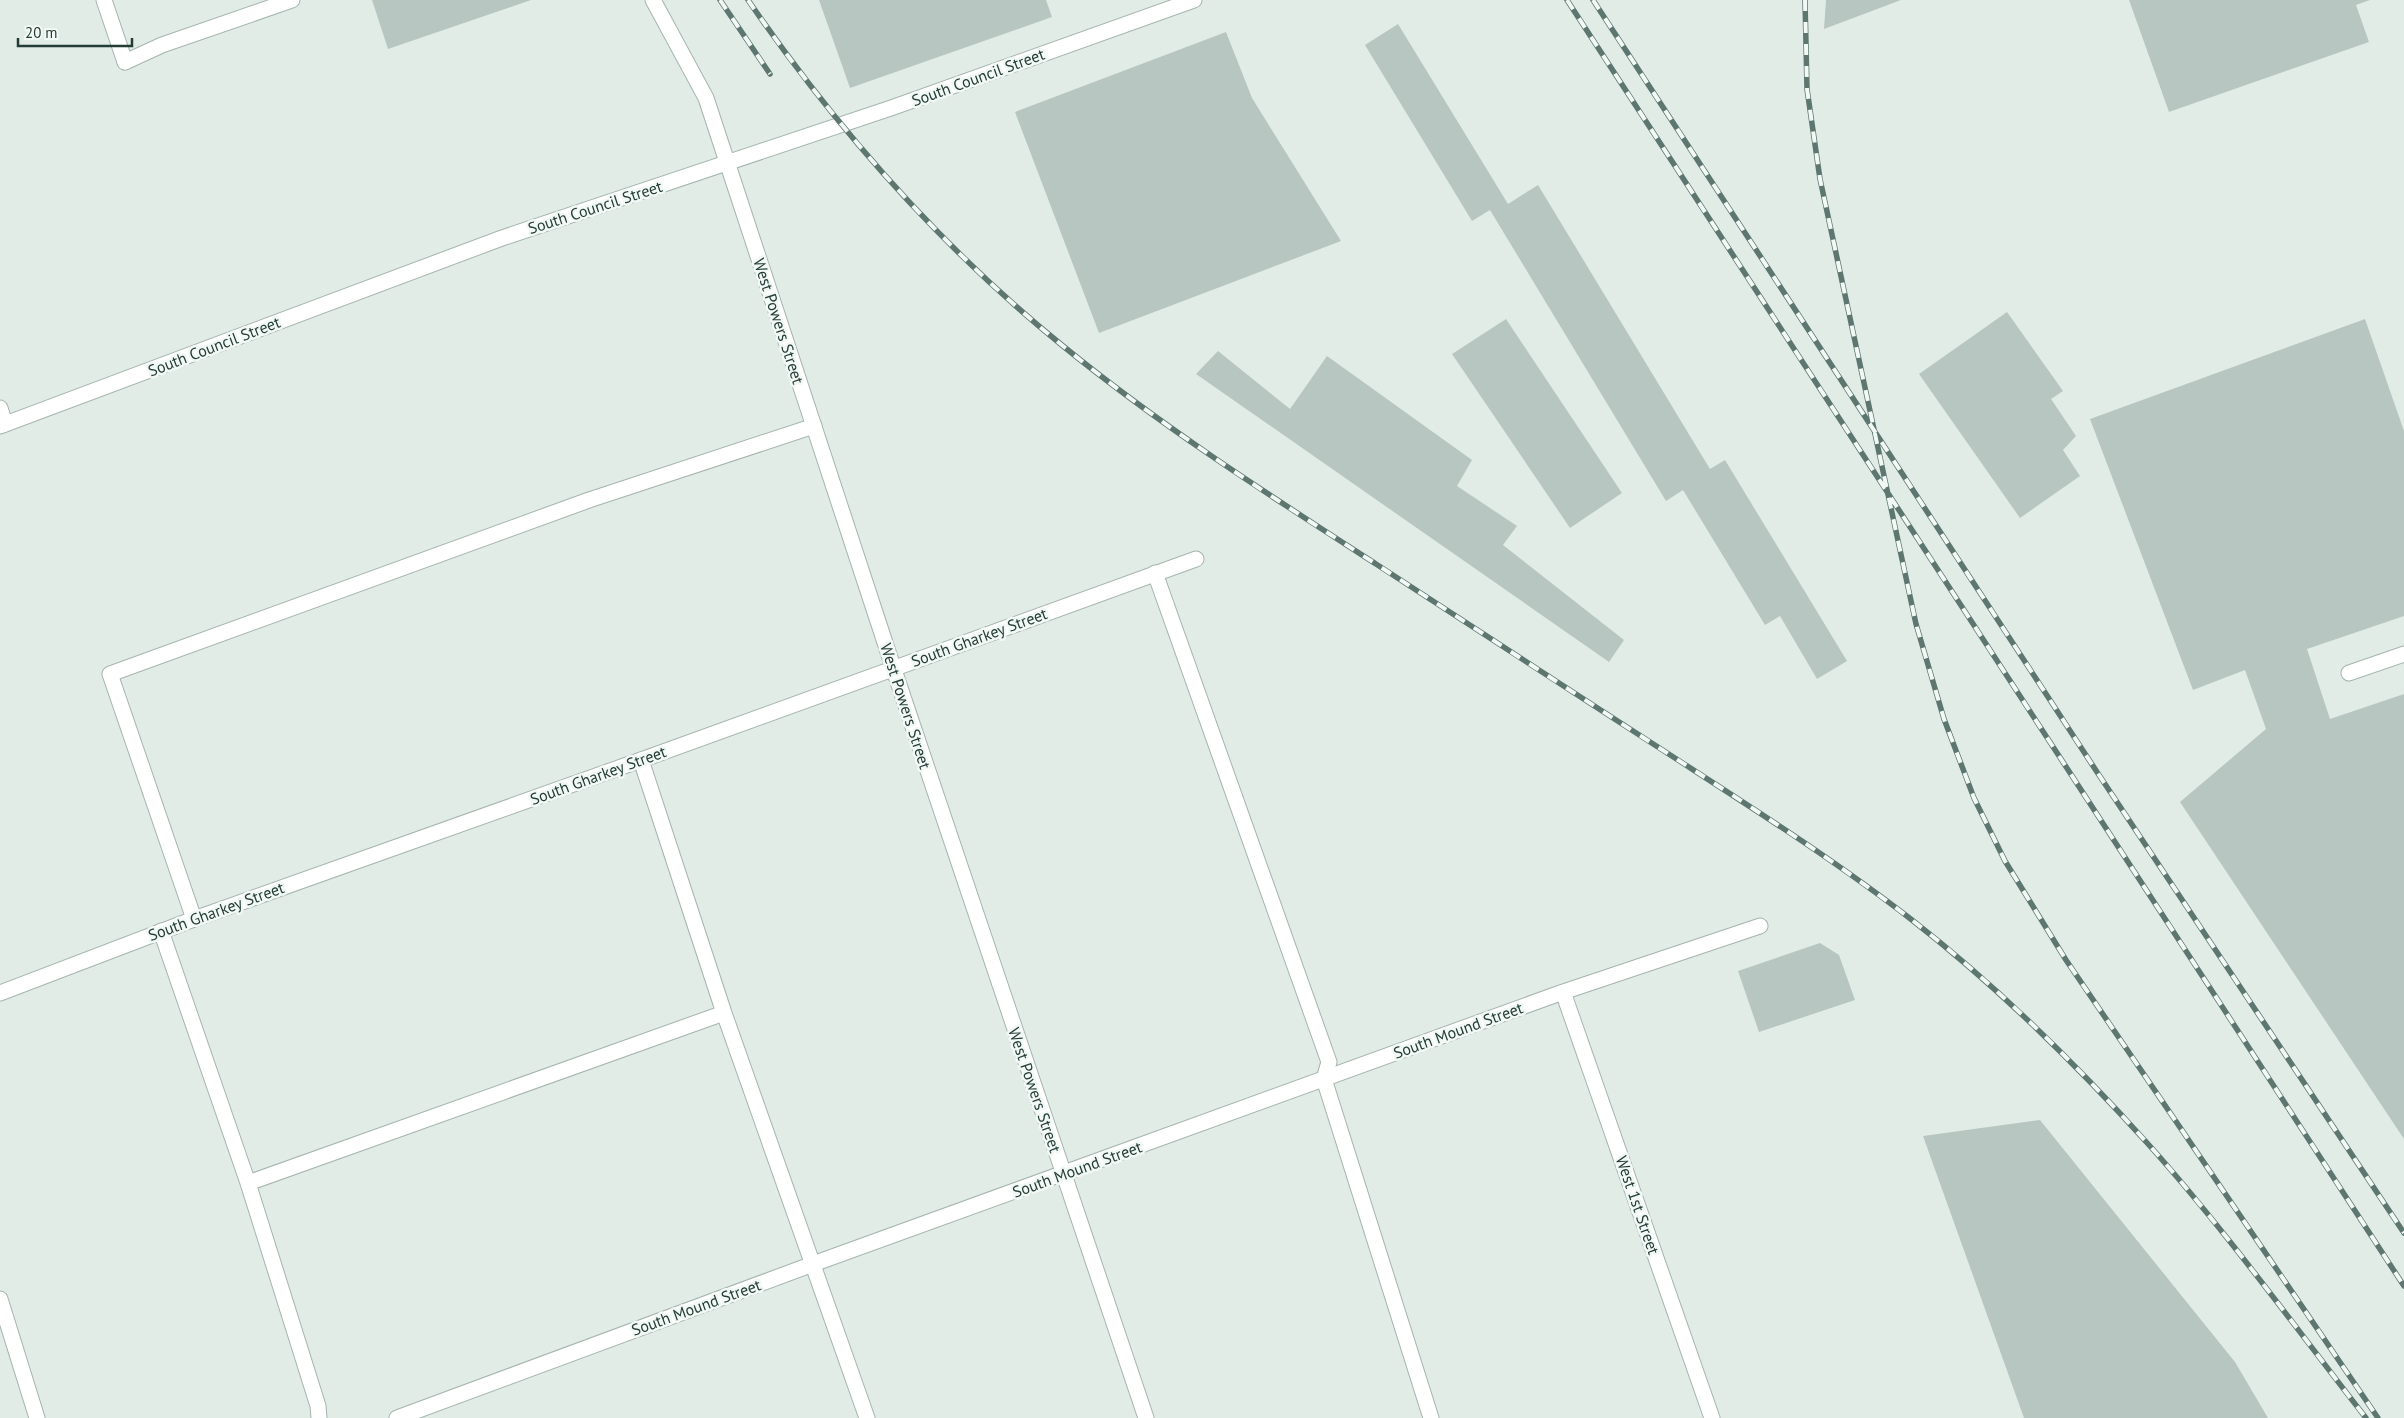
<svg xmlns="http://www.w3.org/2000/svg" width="2404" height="1418" font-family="'PT Sans',sans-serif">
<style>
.building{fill:#b7c6c0}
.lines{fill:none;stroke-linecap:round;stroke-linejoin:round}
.lane-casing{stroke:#a5b4ae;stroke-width:17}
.street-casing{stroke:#a5b4ae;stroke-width:17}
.lane{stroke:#fff;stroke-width:15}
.street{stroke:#fff;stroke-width:15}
.rail-casing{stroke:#5d7770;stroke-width:5.5}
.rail{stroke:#f2f8f5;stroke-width:4;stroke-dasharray:11;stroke-linecap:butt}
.labels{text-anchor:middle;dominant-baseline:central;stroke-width:5;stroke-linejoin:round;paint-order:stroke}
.street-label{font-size:16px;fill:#233c35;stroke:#f2f8f5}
</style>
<rect width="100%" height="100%" fill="#e2ece7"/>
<path class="building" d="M372 0H531L388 49Z
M819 0H1046L1052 17 850 88Z
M1826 0H1901L1824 29Z
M2129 0H2370L2356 5 2369 42 2169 112Z
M1398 24 1508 204 1538 185 1710 469 1725 460 1847 661 1817 679 1780 616 1765 625 1683 490 1666 501 1490 210 1472 221 1365 45Z
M1226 32 1252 98 1341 241 1099 333 1015 112Z
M2007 312 2063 391 2051 399 2076 436 2063 450 2080 476 2020 518 1919 374Z
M1506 319 1622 493 1570 528 1452 354Z
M2365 319 2404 431V616L2307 649 2330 719 2404 694V1139L2180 802 2266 729 2245 670 2193 690 2090 419Z
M1218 351 1290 409 1327 356 1472 460 1457 486 1517 526 1503 545 1624 640 1609 662 1196 374Z
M1820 943 1839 955 1855 1000 1759 1032 1738 971Z
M2040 1120 2235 1362 2268 1418H2024L1923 1136Z"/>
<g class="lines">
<defs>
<path id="lane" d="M125 62 162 45 292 0
M0 408 5 424
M1155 573 1329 1062 1324 1079 1431 1418
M641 760 724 1013 867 1418
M194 919 110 674 589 500 814 426
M161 931 248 1183 318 1406 319 1418
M248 1183 724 1013"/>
<path id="street" d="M104 0 125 62
M653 0 706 98 893 667 1146 1418
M0 426 502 238 891 108 1194 0
M2349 673 2404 654
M1563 992 1712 1418
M0 993 194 919 641 760 1196 559
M0 1299 37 1418
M397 1418 813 1264 1563 992 1760 926"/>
</defs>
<use href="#lane" class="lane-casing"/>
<use href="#street" class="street-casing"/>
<use href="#lane" class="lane"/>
<use href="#street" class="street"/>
<defs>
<path id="rail" d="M720 0 770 74
M748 0C836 128 942 248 1063 346 1161 426 1269 495 1376 564 1476 629 1577 695 1678 760 1757 811 1837 862 1912 920 1998 987 2076 1064 2149 1145 2226 1231 2295 1327 2366 1418
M1567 0 2404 1286
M1593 0 2097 772 2404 1233
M1805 0 1807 89 1820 179 1916 624 1944 719 1974 798 2005 861 2066 960 2378 1418"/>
</defs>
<use href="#rail" class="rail-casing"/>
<use href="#rail" class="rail"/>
</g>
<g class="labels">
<g class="street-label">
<text transform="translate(978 77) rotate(-20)">South Council Street</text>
<text transform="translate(595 207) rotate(-18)">South Council Street</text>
<text transform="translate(779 321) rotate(72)">West Powers Street</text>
<text transform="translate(214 346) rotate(-21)">South Council Street</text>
<text transform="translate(979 637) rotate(-20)">South Gharkey Street</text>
<text transform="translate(906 706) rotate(72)">West Powers Street</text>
<text transform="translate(598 775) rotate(-20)">South Gharkey Street</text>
<text transform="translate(216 911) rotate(-20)">South Gharkey Street</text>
<text transform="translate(1458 1030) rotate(-20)">South Mound Street</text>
<text transform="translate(1035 1090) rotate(71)">West Powers Street</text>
<text transform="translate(1077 1169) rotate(-20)">South Mound Street</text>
<text transform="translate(1638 1205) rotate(71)">West 1st Street</text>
<text transform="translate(696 1307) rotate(-20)">South Mound Street</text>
</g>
</g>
<path d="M18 38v8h114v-8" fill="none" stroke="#233c35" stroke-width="2.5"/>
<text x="25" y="38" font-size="15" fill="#233c35" stroke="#f2f8f5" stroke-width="4" paint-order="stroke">20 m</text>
</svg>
